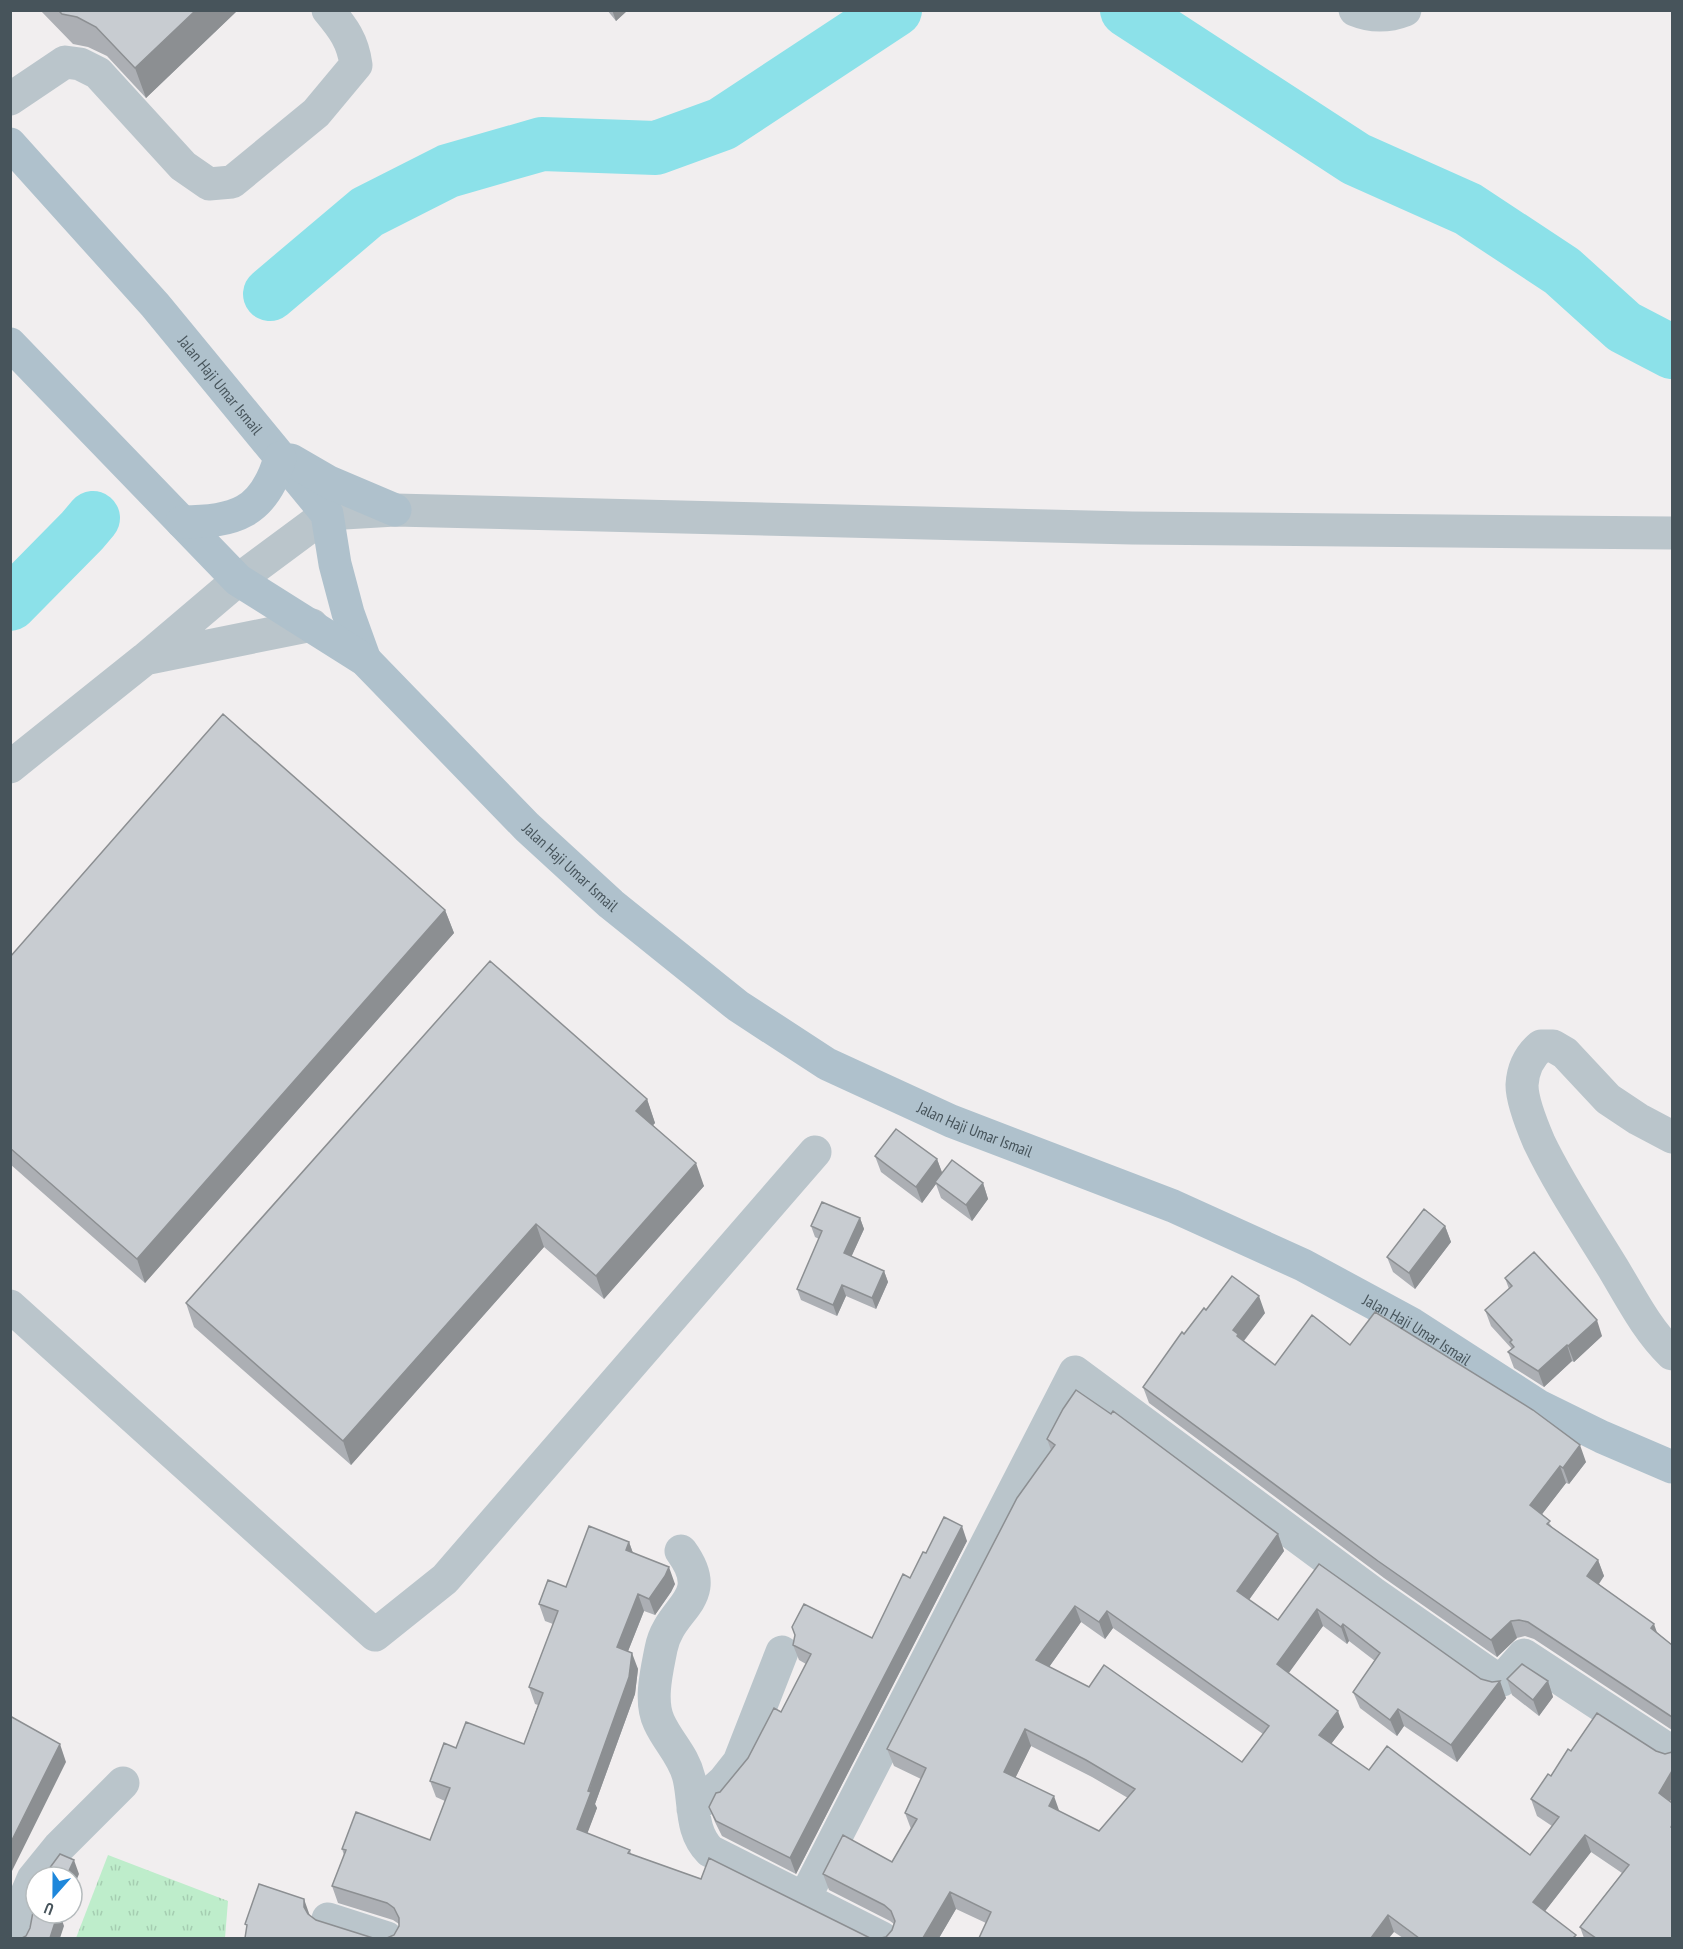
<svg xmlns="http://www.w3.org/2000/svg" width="1683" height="1949" font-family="'PT Sans Narrow',sans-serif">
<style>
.grass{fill:url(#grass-tufts)}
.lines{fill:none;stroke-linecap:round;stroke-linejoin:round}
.river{stroke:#8ce1e9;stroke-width:54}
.minor{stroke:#bac5cb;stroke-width:33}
.major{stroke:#afc1cc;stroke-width:33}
.wall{fill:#acafb4;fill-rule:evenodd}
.shaded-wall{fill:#8c8f92}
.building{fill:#c8ccd1;stroke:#8c8f92;stroke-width:1.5;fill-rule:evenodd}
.labels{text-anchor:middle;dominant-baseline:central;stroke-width:6;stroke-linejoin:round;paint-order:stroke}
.street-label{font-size:16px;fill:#47545b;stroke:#fff}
</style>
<defs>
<pattern id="grass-tufts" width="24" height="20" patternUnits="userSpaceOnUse" patternTransform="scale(1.5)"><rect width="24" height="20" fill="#beedcb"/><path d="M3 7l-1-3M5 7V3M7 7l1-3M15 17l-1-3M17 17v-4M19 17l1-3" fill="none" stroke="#a5cdb1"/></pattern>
</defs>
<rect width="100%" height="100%" fill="#f1eeef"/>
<path class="grass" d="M108 1855 228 1901 225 1938H76Z"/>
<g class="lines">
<path class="river" d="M1127 10 1356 159 1468 209 1562 271 1624 327 1672 352
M270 294 367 212 448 171 542 144 656 148 722 124 895 10
M10 604 82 531 93 518"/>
<path class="minor" d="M1355 10C1372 17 1387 17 1405 10
M10 99 65 62 80 64 98 73 183 166 209 184 232 182 316 113 356 65C353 41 343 28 328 10
M149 658 312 625
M10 767 145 659 238 580 327 514 395 510 1132 528 1672 533
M1672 1137 1638 1119 1608 1099 1565 1053 1553 1046H1541C1529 1056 1523 1068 1522 1085 1522 1100 1533 1128 1539 1142 1560 1186 1588 1227 1613 1268 1631 1298 1647 1330 1672 1354
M10 1306 375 1635 445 1579 815 1152
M681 1551C717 1600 669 1606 661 1649 657 1670 649 1701 659 1722 668 1742 684 1756 689 1778 695 1804 690 1831 710 1851L882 1938
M693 1809 724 1781 739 1762 782 1652
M804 1899 1075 1372 1373 1593 1498 1680H1502L1524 1655 1672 1752
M328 1919 387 1938
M17 1938 24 1900 33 1879 59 1847 123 1783"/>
<g class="major">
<path id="s1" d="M10 144 155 305 327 514 335 564 348 613 365 660"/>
<path id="s2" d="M10 344 238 580 365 660 527 827 611 904 738 1006 827 1064 951 1121 1173 1206 1303 1265 1412 1324 1539 1406 1602 1437 1672 1467"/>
<path d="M291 460 329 482 395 510"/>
<path d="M182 522C235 522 264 513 280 458"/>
</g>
</g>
<path class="wall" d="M40 10H238L146 98 107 56 88 47 73 44Z
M607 10H628L616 21Z
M445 910 454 933 145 1283 10 1164V957Z
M647 1099 655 1123 653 1125 704 1186 604 1299 544 1247 351 1465 194 1327 186 1303Z
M875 1156 937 1159 942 1173 983 1183 988 1199 972 1221 941 1198 936 1184 922 1203 881 1172Z
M860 1218 864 1229 851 1257 884 1271 888 1282 876 1309 846 1296 837 1316 801 1300 797 1289 819 1239 815 1237 811 1226Z
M1445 1226 1451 1242 1415 1289 1393 1272 1387 1257Z
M1505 1278 1602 1336 1574 1362 1572 1361 1544 1387 1514 1368 1508 1352 1512 1349 1491 1326 1485 1310 1509 1289Z
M1206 1310 1265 1313 1244 1341 1275 1365 1350 1345 1586 1462 1569 1484 1566 1483 1542 1514 1553 1528 1598 1560 1604 1576 1599 1584 1672 1645V1730L1534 1639 1525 1636 1517 1638 1497 1657 1384 1578 1149 1403 1143 1387 1184 1334Z
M1047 1439 1278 1534 1284 1551 1249 1600 1278 1620 1319 1564 1506 1698 1457 1762 1404 1726 1397 1736 1360 1708 1353 1692 1375 1661 1349 1641 1347 1644 1323 1626 1288 1673 1344 1727 1331 1744 1369 1770 1530 1855 1552 1826 1537 1816 1531 1799 1571 1751H1656L1665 1754 1672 1752V1798L1670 1801 1672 1938H1584L1580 1927 1622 1873 1591 1852 1545 1911 1577 1938H1403L1394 1932 986 1923 956 1909 939 1938H881L886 1937 892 1930 894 1924 890 1921 829 1890 823 1874 892 1862 911 1829 905 1813 921 1779 894 1766 887 1749 1051 1450ZM1081 1622 1105 1639 1113 1628 1263 1734 1242 1762 1049 1667ZM1031 1746 1092 1777 1128 1798 1099 1831 1059 1812 1015 1778Z
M967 1541 796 1874 722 1836 715 1822 709 1807 748 1758 781 1712 806 1664 799 1660 793 1645 872 1638 926 1553Z
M629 1542 633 1553 675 1584 671 1592 655 1615 644 1611 628 1651 638 1669 635 1694 595 1804 597 1808 587 1833 630 1850 631 1854 867 1938 394 1935 399 1926V1924L393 1920 338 1903 332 1886 344 1855 342 1849 430 1840 445 1801 436 1797 430 1781 456 1748 524 1744 538 1705 535 1704 529 1687 553 1624 545 1621 539 1604 566 1587Z
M1507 1679 1548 1681 1553 1697 1539 1716 1512 1695Z"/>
<path class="shaded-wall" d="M196 10H238L146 98 135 68Z
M612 10H628L616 21Z
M445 910 454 933 145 1283 137 1259Z
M647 1099 655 1123 645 1134 636 1111Z
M937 1159 943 1175 935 1182 936 1184 922 1203 916 1187Z
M696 1163 704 1186 604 1299 596 1276Z
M983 1183 988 1199 972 1221 966 1205Z
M860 1218 864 1229 848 1264 844 1253Z
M536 1224 544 1247 351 1465 343 1441Z
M1445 1226 1451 1242 1415 1289 1409 1273Z
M884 1271 888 1282 876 1309 872 1298Z
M842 1285 846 1296 837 1316 833 1305Z
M1259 1296 1265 1313 1242 1343 1233 1330Z
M1597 1320 1602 1336 1574 1362 1568 1346Z
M1567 1345 1572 1361 1544 1387 1538 1371Z
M1580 1445 1586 1462 1569 1484 1563 1468Z
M1560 1466 1566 1483 1536 1522 1530 1505Z
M962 1526 967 1541 796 1874 790 1858Z
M1278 1534 1284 1551 1243 1608 1237 1591Z
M629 1542 635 1559 626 1550Z
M1598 1560 1604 1576 1593 1592 1587 1576Z
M669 1567 675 1584 671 1592 655 1615 649 1599Z
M638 1594 644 1611 623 1664 617 1647Z
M1075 1606 1081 1622 1042 1677 1036 1660Z
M1317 1609 1323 1626 1283 1681 1277 1664Z
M1107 1611 1113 1628 1105 1639 1099 1622Z
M1511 1621 1517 1638 1497 1657 1491 1640Z
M1343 1624 1349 1641 1347 1644 1341 1627Z
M1654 1624 1660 1641 1651 1628Z
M632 1653 638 1669 635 1694 595 1804 597 1808 583 1845 577 1829Z
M1500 1681 1506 1698 1457 1762 1451 1745Z
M1548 1681 1553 1697 1539 1716 1533 1700Z
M1398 1709 1404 1726 1397 1736 1390 1720Z
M1338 1711 1344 1727 1325 1752 1319 1735Z
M1025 1729 1031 1746 1010 1789 1004 1772Z
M60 1744 66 1762 10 1875V1844Z
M1672 1771V1798L1665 1810 1659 1793Z
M1054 1796 1060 1813 1049 1806Z
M1585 1835 1591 1852 1539 1919 1533 1902Z
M74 1860 79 1874 72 1891V1877H66Z
M950 1892 956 1909 939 1938H923Z
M304 1899 310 1916V1923L304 1907Z
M54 1913H63L61 1917 64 1926 60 1938H50Z
M1388 1915 1394 1932 1389 1938H1371Z"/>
<path class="building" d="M58 10H196L135 68 96 27 77 17 62 14Z
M223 714 445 910 137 1259 10 1148V957Z
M490 961 647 1099 636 1111 696 1163 596 1276 536 1224 343 1441 186 1303Z
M896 1129 937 1159 916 1187 875 1156Z
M952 1160 983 1183 966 1205 935 1182Z
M822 1202 860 1218 844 1253 884 1271 872 1298 842 1285 833 1305 797 1289 822 1231 811 1226Z
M1424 1209 1445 1226 1409 1273 1387 1257Z
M1534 1252 1597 1320 1568 1346 1567 1345 1538 1371 1508 1352 1514 1347 1510 1342 1512 1340 1485 1310 1512 1286 1505 1278Z
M1232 1276 1259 1296 1233 1330 1238 1334 1237 1336 1275 1365 1312 1315 1350 1345 1375 1312 1533 1410 1580 1445 1563 1468 1560 1466 1530 1505 1550 1521 1547 1524 1598 1560 1587 1576 1654 1624 1651 1628 1672 1645V1717L1528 1622 1519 1620 1511 1621 1491 1640 1378 1561 1143 1387 1182 1332 1184 1334 1204 1308 1206 1310Z
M1076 1390 1111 1414 1113 1411 1278 1534 1237 1591 1278 1620 1319 1564 1481 1679 1492 1682 1500 1681 1451 1745 1398 1709 1390 1720 1353 1692 1380 1653 1343 1624 1341 1627 1317 1609 1277 1664 1338 1711 1319 1735 1369 1770 1387 1746 1530 1855 1559 1817 1531 1799 1548 1774 1551 1776 1568 1749 1571 1751 1597 1713 1656 1751 1665 1754 1672 1752V1771L1659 1793 1672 1803V1825L1671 1827 1672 1828V1938H1596L1580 1927 1629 1865 1585 1835 1533 1902 1576 1935 1573 1938H1419L1388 1915 1371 1938H979L991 1912 950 1892 923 1938H881L886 1937 892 1930 895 1921 891 1911 884 1905 823 1874 843 1835 892 1862 917 1819 905 1813 926 1768 887 1749 1017 1498 1055 1445 1047 1439 1063 1409ZM1075 1606 1099 1622 1107 1611 1269 1726 1242 1762 1104 1665 1089 1687 1036 1660ZM1025 1729 1086 1760 1135 1789 1099 1831 1049 1806 1054 1796 1004 1772Z
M944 1517 962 1526 790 1858 716 1821 709 1807 716 1793 720 1792 748 1758 774 1708 781 1712 811 1654 793 1645 795 1635 792 1627 804 1604 872 1638 903 1574 910 1578 923 1552 926 1553Z
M589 1526 629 1542 626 1550 669 1567 665 1576 649 1599 638 1594 617 1647 632 1653 629 1677 588 1791 591 1792 577 1829 630 1850 628 1853 701 1879 709 1858 870 1938H387L394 1935 399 1926V1918L394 1908 387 1903 332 1886 346 1850 342 1849 356 1812 430 1840 450 1788 430 1781 444 1743 456 1748 466 1722 524 1744 543 1693 529 1687 558 1611 539 1604 548 1580 566 1587Z
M1522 1664 1548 1681 1533 1700 1507 1679Z
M10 1716 60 1744 10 1844Z
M60 1854 74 1860 66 1877H43Z
M259 1884 304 1899V1907L308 1914 316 1920 373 1938H245L247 1925 245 1924Z
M36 1896V1913H58L50 1938H22L26 1936 30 1928Z"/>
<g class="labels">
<g class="street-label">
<text stroke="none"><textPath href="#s1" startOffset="320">Jalan Haji Umar Ismail</textPath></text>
<text stroke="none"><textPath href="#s2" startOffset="770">Jalan Haji Umar Ismail</textPath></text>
<text stroke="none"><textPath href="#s2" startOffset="1256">Jalan Haji Umar Ismail</textPath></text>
<text stroke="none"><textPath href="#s2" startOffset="1742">Jalan Haji Umar Ismail</textPath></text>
</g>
</g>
<rect width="1683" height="1949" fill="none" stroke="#47545b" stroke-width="24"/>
<g transform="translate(54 1895) rotate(201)"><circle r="28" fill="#ffffff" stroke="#b5bbbd" stroke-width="1.5"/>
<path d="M0-4.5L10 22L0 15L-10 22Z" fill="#1e87db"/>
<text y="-9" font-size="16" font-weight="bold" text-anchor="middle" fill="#47545b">U</text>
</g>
</svg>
